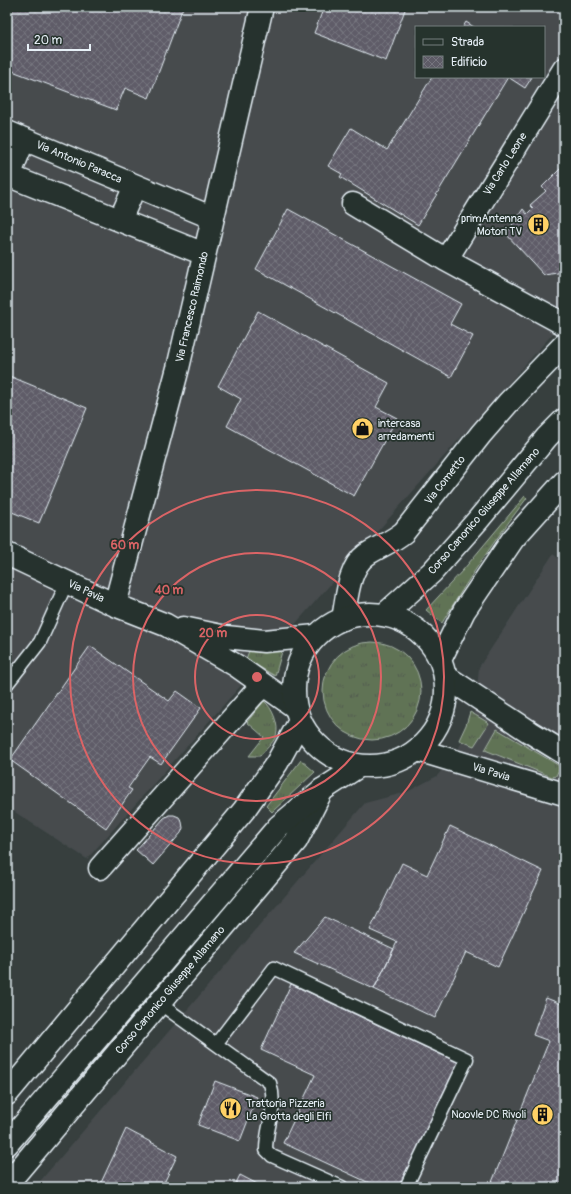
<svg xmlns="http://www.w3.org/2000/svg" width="571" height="1194" font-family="Pangolin,sans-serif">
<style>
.built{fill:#464b4d;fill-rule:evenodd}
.grass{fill:url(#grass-tufts);stroke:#a4b2a6}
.building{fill:url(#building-cross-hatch);stroke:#e8f1f8}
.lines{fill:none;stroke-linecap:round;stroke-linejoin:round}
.lane-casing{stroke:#e8f1f8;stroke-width:15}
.street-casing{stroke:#e8f1f8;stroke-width:25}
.secondary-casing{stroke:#e8f1f8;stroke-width:25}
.lane{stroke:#26332d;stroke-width:12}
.street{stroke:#26332d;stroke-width:22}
.secondary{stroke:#26332d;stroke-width:22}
.ring{fill:none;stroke:#db6466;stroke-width:2}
.labels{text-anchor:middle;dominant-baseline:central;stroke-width:3.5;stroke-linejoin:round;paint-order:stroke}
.street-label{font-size:11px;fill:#e8f1f8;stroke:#26332d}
.poi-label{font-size:11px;fill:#e8f1f8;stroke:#26332d;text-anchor:end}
.centre{fill:#db6466;stroke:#26332d;stroke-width:2}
.ring-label{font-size:12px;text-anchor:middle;font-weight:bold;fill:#db6466;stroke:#26332d;stroke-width:3.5;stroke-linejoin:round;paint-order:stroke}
</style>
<defs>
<pattern id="grass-tufts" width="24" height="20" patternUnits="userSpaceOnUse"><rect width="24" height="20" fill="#617355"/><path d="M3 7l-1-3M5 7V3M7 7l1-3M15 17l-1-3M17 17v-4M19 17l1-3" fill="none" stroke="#525b4f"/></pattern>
<pattern id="building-cross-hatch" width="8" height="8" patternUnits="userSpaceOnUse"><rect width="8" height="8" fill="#5e5c67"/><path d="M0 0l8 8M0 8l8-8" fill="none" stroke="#75747e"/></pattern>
</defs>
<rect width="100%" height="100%" fill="#373f3e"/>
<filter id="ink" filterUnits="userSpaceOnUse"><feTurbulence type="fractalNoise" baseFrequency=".025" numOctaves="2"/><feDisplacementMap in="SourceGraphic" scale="8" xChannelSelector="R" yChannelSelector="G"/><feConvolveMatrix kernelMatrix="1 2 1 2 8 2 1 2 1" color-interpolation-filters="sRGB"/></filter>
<g filter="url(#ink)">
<path class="built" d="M7 7H564V321L87 859 7 807ZM416 27H544V77H416Z
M553 554 564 563V1187H35L365 803 407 792 437 776 457 751 470 727 476 703 479 667Z"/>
<path class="grass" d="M525 496 527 498C496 538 468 579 442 623L426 610 463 570Z
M323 691a49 49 0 1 1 98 0a49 49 0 1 1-98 0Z
M283 648 275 676 246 659 249 651H266Z
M264 701C272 707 280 726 276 736 273 743 265 750 260 756H249L264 737 247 722Z
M470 712 489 723 474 746 459 740 466 725Z
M497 729 558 765 559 769 556 776 552 777 485 750Z
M301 760 315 772 272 812 266 806Z"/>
<path class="building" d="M7 7H183L149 98 125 88 116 110 7 69Z
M324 7H406L386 61 314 33Z
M466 22 474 27H463Z
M432 77H508L418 225 340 177 342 174 328 166 351 128 387 150Z
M508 77H532L525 88Z
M564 165V272L544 275 506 234 523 209 527 214 533 208 530 205 546 191 542 187Z
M288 209 461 304 450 324 473 336 451 377 256 269Z
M258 311 389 383 376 407 397 418 354 496 227 426 241 399 218 386Z
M7 375 87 408 39 523 7 510Z
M90 646 169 701 177 691 201 708 161 764 150 757 128 788 132 790 106 828 10 760Z
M169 815H174L179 817 182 822 183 828 181 833 153 865 136 850 164 818Z
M450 826 543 871 498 967 466 952 435 1018 374 989 397 942 370 930 402 863 427 875Z
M325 917 394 949 374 989 294 953Z
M291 984 459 1063 401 1187H378L283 1143 315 1075 261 1050Z
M546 998 564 1005V1187H490L549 1041 533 1035Z
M215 1081 257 1097 240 1141 198 1125Z
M126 1129 177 1156 162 1187H99Z
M240 1175 263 1187H234Z"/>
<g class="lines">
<defs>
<path id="lane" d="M7 684 40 642 67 582
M159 1003 270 1083C278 1110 266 1124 266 1150L272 1156 342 1187
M216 1044 274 968 467 1059 406 1187"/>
<path id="street" d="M7 132 213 218
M7 175 204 254
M9 176 24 139
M353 204 446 260 564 324
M120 220 135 186
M446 260 564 69
M7 554 115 605 166 625 237 666 295 707
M115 605 178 368 262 7
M343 619C347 599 348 568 366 555 378 547 392 542 404 532L481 434 508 403 564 345
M183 628 226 637 264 641 316 636
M445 676 530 732 564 753
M418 750 564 794
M100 868 254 694 264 685
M7 1184 296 841 322 790"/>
<path id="secondary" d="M294 690a76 76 0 1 1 152 0a76 76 0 1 1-152 0Z
M384 615 432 572 478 520 547 437 564 420
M440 660 464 611 513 539 564 482
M7 1094 244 810 277 763 300 721
M7 1144 279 826 322 790 359 766"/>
</defs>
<use href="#lane" class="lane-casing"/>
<use href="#street" class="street-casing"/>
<use href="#secondary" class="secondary-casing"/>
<use href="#lane" class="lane"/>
<use href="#street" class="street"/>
<use href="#secondary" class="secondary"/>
</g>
</g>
<g class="ring">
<circle cx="257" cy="677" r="62"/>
<circle cx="257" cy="677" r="124"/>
<circle cx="257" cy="677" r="187"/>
</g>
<defs>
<symbol id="building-disc" viewBox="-11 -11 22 22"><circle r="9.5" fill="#ffd166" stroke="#26332d"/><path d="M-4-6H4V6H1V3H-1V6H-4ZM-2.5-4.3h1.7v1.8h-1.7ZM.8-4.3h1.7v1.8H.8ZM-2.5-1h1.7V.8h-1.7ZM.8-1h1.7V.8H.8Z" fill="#111"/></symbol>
<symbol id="shop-disc" viewBox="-11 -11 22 22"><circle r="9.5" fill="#ffd166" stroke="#26332d"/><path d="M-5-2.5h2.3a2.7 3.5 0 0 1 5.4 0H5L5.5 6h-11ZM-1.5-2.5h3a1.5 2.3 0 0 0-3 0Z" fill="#111"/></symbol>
<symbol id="restaurant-disc" viewBox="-11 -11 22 22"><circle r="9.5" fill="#ffd166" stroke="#26332d"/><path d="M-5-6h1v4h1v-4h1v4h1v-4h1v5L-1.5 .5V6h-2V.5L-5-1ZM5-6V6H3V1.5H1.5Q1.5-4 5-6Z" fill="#111"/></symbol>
</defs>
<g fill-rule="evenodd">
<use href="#building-disc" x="526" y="212" width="25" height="25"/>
<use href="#shop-disc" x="350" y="416" width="25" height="25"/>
<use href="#restaurant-disc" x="218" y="1096" width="25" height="25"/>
<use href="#building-disc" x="530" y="1102" width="25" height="25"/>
</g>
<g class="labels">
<g class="street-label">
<text transform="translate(79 162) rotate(23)">Via Antonio Paracca</text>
<text transform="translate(505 164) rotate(-58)">Via Carlo Leone</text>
<text transform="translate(192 307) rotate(-77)">Via Francesco Raimondo</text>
<text transform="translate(445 480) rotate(-52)">Via Cometto</text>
<text transform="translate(484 511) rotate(-49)">Corso Canonico Giuseppe Allamano</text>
<text transform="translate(86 591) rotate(25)">Via Pavia</text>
<text transform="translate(491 772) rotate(17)">Via Pavia</text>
<text transform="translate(170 990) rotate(-50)">Corso Canonico Giuseppe Allamano</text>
</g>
<g class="poi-label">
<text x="522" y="218">primAntenna<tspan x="522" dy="13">Motori TV</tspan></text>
<text x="378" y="423" text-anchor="start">intercasa<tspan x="378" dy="13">arredamenti</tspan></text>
<text x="246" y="1103" text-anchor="start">Trattoria Pizzeria<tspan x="246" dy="13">La Grotta degli Elfi</tspan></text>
<text x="526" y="1114">Noovle DC Rivoli</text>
</g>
</g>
<circle cx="257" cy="677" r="6" class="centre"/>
<g class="ring-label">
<text x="125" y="549">60 m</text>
<text x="169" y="594">40 m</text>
<text x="213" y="637">20 m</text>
</g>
<rect width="571" height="1194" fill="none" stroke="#26332d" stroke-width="24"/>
<rect x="12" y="12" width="547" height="1170" fill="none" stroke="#e8f1f8" stroke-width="1.5" filter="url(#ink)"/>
<rect x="415" y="26" width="130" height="52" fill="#26332d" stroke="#747f7e"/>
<rect x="423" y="39" width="20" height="6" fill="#26332d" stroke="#747f7e"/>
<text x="451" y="46" font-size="12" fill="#e8f1f8">Strada</text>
<rect x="423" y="56" width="20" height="12" fill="url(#building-cross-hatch)" stroke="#747f7e"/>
<text x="451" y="66" font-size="12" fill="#e8f1f8">Edificio</text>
<path d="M28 44v6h62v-6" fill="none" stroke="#e8f1f8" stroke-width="2"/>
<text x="34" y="44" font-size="12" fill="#e8f1f8" stroke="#26332d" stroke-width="3" paint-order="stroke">20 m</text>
</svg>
